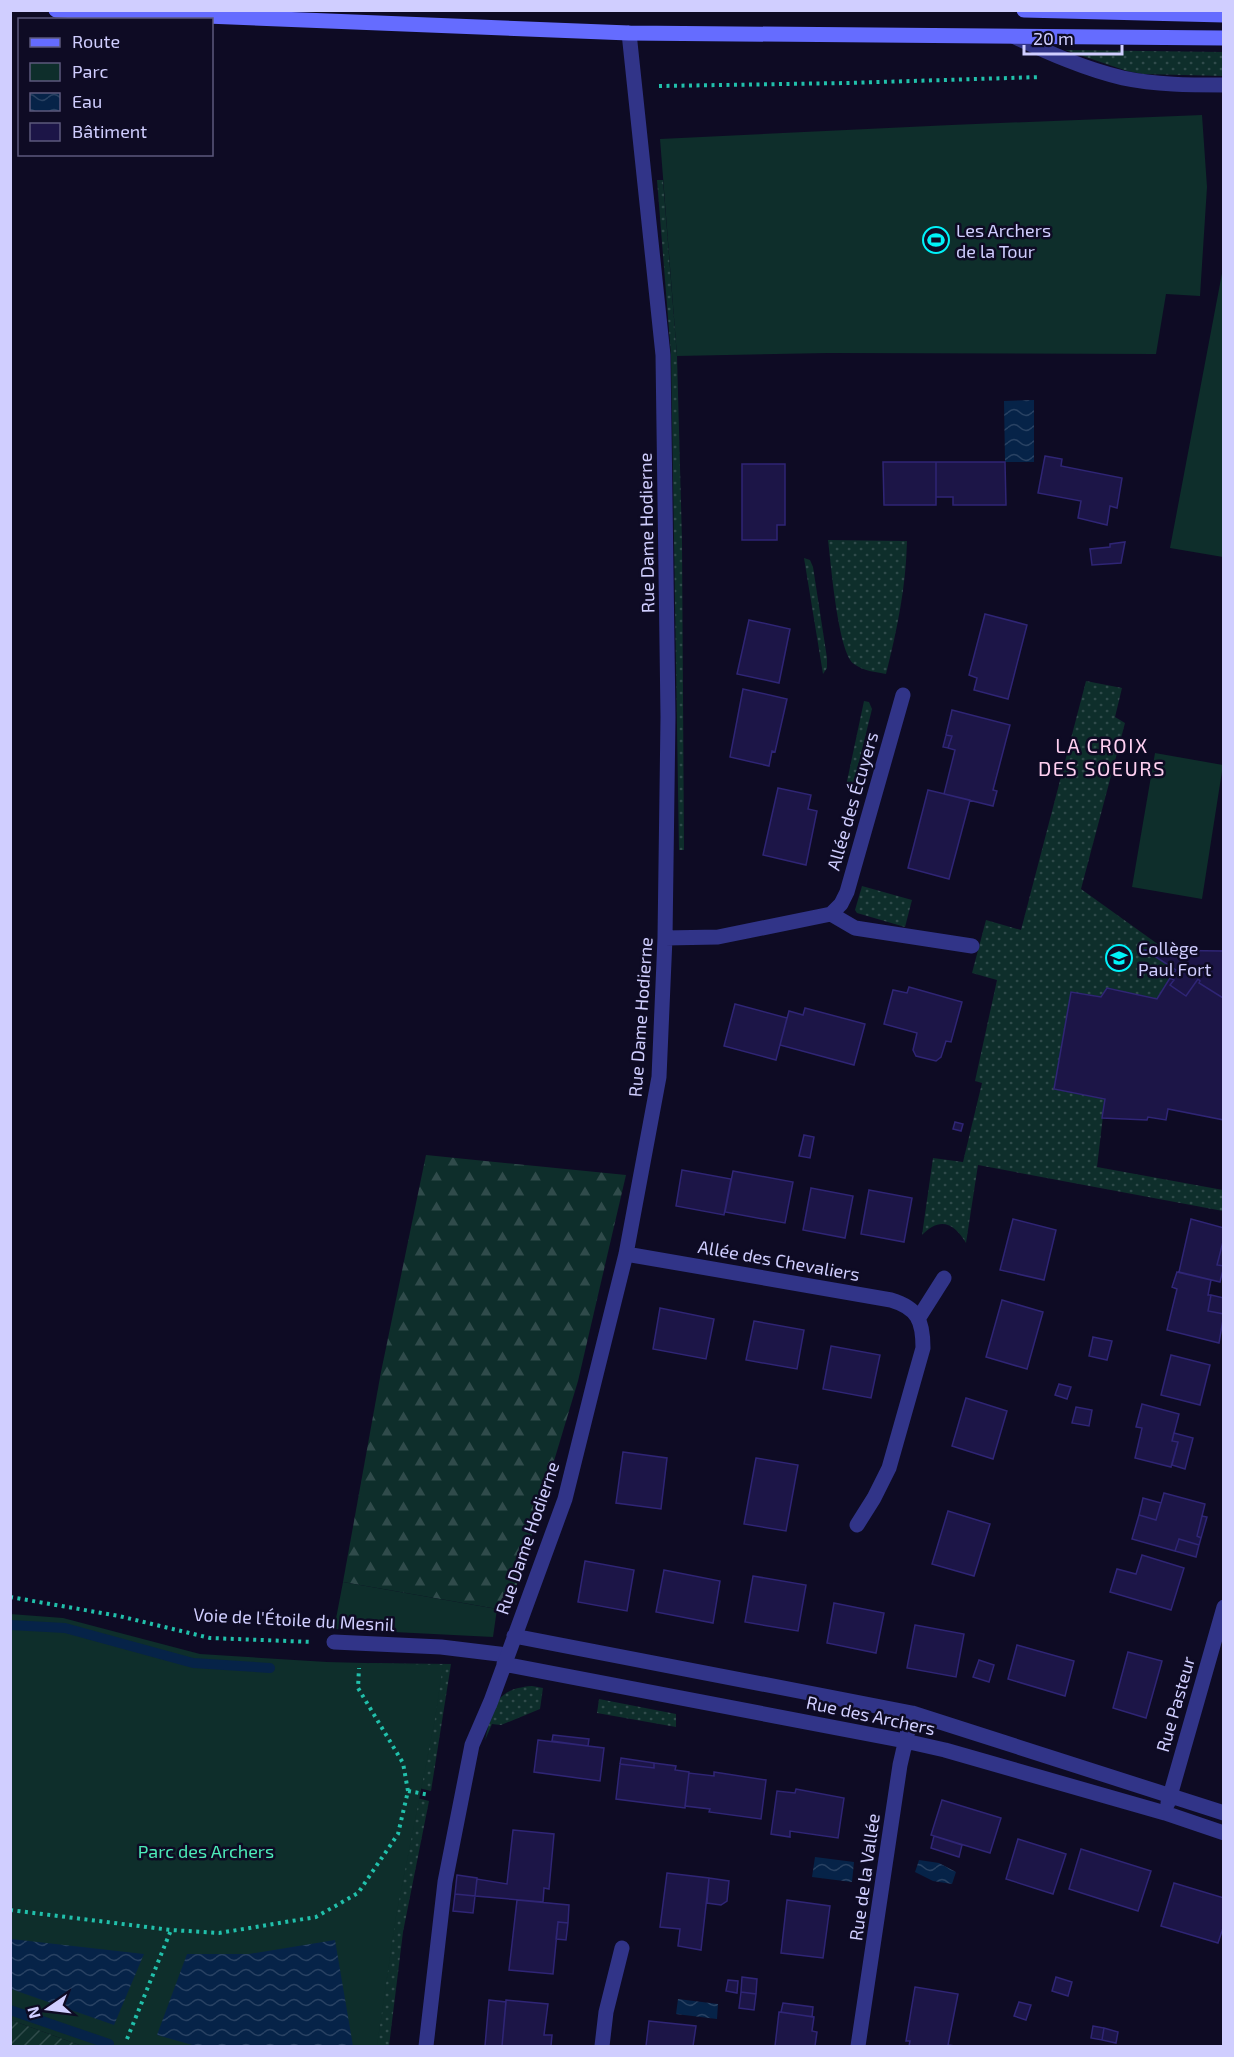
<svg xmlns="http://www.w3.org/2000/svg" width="1234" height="2057" font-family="'Exo 2',sans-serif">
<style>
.grass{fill:url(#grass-dots)}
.forest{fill:url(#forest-firs)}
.park{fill:#0e2e2b}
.garden{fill:url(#garden-furrows)}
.water{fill:url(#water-waves)}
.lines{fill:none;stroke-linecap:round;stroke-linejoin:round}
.stream{stroke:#062348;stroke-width:10}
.building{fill:#1c1547;stroke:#2f2575;stroke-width:1.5}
.path{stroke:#21c0ab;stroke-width:4;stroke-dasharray:3 4.5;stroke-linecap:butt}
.service{stroke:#313488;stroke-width:15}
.minor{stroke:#313488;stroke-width:15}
.secondary{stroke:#656cff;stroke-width:15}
.labels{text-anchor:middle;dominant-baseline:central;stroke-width:5;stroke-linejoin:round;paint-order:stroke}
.poi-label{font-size:18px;fill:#d0ceff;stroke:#0e0b24;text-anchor:start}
.street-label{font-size:18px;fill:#d0ceff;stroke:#0e0b24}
.park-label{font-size:18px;fill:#4decb9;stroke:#0e0b24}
.neighbourhood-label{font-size:20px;letter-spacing:1.5px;fill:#ffd0f1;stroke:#0e0b24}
</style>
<defs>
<pattern id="grass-dots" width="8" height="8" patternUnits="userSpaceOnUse" patternTransform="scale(1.5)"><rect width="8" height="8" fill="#0e2e2b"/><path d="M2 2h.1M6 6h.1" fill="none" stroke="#304b4b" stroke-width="1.8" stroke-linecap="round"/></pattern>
<pattern id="forest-firs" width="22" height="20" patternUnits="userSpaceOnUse" patternTransform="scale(1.5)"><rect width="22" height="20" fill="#0e2e2b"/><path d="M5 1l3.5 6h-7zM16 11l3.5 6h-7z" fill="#304b4b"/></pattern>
<pattern id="garden-furrows" width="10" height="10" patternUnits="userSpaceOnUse" patternTransform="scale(1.5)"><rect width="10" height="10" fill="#0e2e2b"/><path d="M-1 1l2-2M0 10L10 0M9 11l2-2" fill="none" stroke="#304b4b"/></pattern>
<pattern id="water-waves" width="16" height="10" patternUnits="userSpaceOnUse" patternTransform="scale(1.5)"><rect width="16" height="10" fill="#062348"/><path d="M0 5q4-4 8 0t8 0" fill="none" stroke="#294263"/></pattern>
</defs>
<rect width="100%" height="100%" fill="#0e0b24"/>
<path class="grass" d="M1065 50 1223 52V76L1143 74 1127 71Z
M657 180H663L677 356 682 541 684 850H679L671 355Z
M828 540 907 541C906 587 897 630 886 674 876 672 863 671 854 664 838 653 831 563 828 540Z
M804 558 810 560 813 567 827 658V668L823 674Z
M1086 681 1122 688 1115 717 1125 723 1081 889 1166 950H1146L1176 970 1157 999 1109 990 1101 997 1071 992 1054 1089 1105 1099 1097 1167 1223 1190V1211L978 1165 966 1243C954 1222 939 1217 922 1235L933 1158 963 1162 982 1083 975 1081 997 980 972 973 986 920 1021 930Z
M864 701 869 702 872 709 853 786H846Z
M862 886 912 900 905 927 857 913 855 910Z
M369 1663 451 1664 431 1791 415 1787Z
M532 1686 543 1688 540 1709 501 1725 492 1724 485 1740C493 1708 493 1689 532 1686Z
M599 1699 676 1714V1727L597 1713Z
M413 1797 429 1801 403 1932 389 2046H130Z"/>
<path class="forest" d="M426 1155 626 1175 578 1381 509 1611 343 1582 381 1372Z"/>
<path class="park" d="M1202 115 1207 187 1200 296 1166 294 1156 354 828 353 677 356 660 139 951 125Z
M1223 268V557L1170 548Z
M1155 753 1223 765 1202 899 1132 887Z
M343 1582 497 1609 493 1637 334 1629Z
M10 1614 63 1618 200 1654 327 1662 443 1665 435 1719 396 1916 377 2046H82L11 2020Z"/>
<path class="garden" d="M11 2020 82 2046H11Z"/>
<path class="water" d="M1034 400V462H1005L1004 401Z
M815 1857 854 1862 852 1882 812 1877Z
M919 1860 939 1863 956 1872 952 1884 933 1881 915 1872Z
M11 1939 144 1954 114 2025 11 1989Z
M335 1940 353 2046H196L157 2035 187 1954H249Z
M678 1999 718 2004 717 2019 676 2014Z"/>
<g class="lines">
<path class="stream" d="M10 1625 65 1628 193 1663 270 1668
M10 2010 109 2044"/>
</g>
<path class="building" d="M1045 456 1062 459 1061 466 1122 478 1117 508 1110 506 1107 525 1078 518 1081 501 1038 493Z
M883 462H936V505H884Z
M936 462H1005L1006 505H953V497H936Z
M742 464H785V525H777V540H742Z
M1125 542 1121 563 1092 565 1090 549 1110 547V544Z
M985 614 1027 625 1008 699 974 690 977 678 969 675Z
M749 620 790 629 779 683 737 674Z
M743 689 787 699 775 752 772 751 769 766 730 757Z
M952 710 1010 725 993 790 997 791 993 806 944 794 955 750 948 748 952 736 946 735Z
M946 735 952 736 948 748 943 747Z
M778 788 811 795 808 809 817 811 806 865 763 855Z
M928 790 970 800 949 879 908 868Z
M1145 950 1224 951 1223 998 1199 983 1200 981 1198 979 1186 996 1170 985 1174 980 1170 978 1176 970Z
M1170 978 1174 980 1170 985 1186 996 1198 979 1200 981 1199 983 1223 998 1224 997V1120L1168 1109 1166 1120 1148 1117 1147 1120 1102 1118 1105 1099 1054 1089 1071 992 1101 997 1107 988 1157 999Z
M909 987 962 1002 951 1042 946 1041 941 1057 936 1061 916 1056 913 1050 917 1033 884 1024 893 990 907 993Z
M735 1004 787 1018 776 1060 724 1046Z
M805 1008 865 1024 854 1065 780 1045 789 1011 803 1015Z
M955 1122 963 1124 961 1131 953 1129Z
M804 1135 814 1137 810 1158 799 1156Z
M682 1170 731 1179 724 1215 676 1206Z
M733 1171 793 1182 785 1223 725 1212Z
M811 1188 853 1196 845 1238 803 1230Z
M869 1190 912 1198 904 1242 861 1234Z
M1013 1219 1056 1230 1044 1280 1000 1270Z
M1191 1219 1224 1228V1238L1217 1265 1224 1266 1220 1282 1179 1272Z
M1224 1238V1266L1217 1265Z
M1177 1272 1211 1280 1208 1295H1211L1208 1311 1224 1314 1219 1343 1167 1330 1177 1289 1172 1287Z
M1211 1295 1224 1298V1314L1208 1311Z
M1002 1300 1043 1312 1027 1369 986 1357Z
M660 1308 714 1319 706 1359 653 1349Z
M754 1321 804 1330 797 1369 746 1360Z
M1093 1337 1112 1341 1107 1360 1089 1356Z
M831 1346 880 1355 871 1398 823 1389Z
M1171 1355 1210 1365 1200 1405 1161 1395Z
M1059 1384 1071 1387 1067 1399 1055 1395Z
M966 1398 1007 1411 993 1459 952 1446Z
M1142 1404 1179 1414 1172 1441 1178 1442 1171 1467 1135 1458 1142 1428 1136 1427Z
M1076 1407 1092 1410 1089 1426 1072 1423Z
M1174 1433 1193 1438 1185 1469 1172 1465 1178 1442 1172 1441Z
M623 1452 667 1458 661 1509 616 1503Z
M756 1458 798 1465 786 1531 744 1524Z
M1164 1493 1205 1504 1197 1536 1201 1538 1199 1545 1179 1539 1175 1551 1132 1539 1139 1515 1156 1520Z
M1143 1498 1161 1503 1156 1520 1139 1515Z
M948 1511 990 1524 974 1576 932 1564Z
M1202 1516 1207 1517 1201 1538 1197 1536Z
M1179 1539 1199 1545 1196 1557 1175 1551Z
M1142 1555 1184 1568 1171 1610 1110 1592 1117 1569 1136 1574Z
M585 1561 634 1570 627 1611 578 1602Z
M664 1570 720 1581 713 1623 656 1612Z
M753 1576 806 1585 798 1631 745 1622Z
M834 1603 884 1613 876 1653 827 1643Z
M915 1625 964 1634 956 1677 907 1668Z
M1017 1645 1074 1661 1065 1696 1008 1679Z
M1128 1652 1162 1661 1146 1718 1113 1708Z
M979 1660 994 1665 989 1682 973 1677Z
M553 1735 589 1739 588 1746 552 1741Z
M538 1740 604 1748 600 1781 534 1772Z
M621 1758 654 1763V1768L620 1764Z
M654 1763 676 1766 675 1770 689 1772 685 1808 616 1799 620 1764 654 1768Z
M714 1772 766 1780 761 1819 709 1812 710 1809 685 1806 689 1773 714 1776Z
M796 1789 844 1798 838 1838 790 1831V1837L771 1834 777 1791 795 1793Z
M942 1800 1001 1818 990 1853 931 1835Z
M513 1830 554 1834 549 1889 544 1888 543 1902 475 1896 477 1879 507 1884Z
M934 1836 962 1845 959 1857 931 1848Z
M1018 1839 1066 1854 1053 1894 1006 1879Z
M1081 1849 1151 1871 1138 1911 1069 1889Z
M667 1873 709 1878 701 1950 678 1946 680 1929 660 1927Z
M457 1875 477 1878 475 1896 455 1894Z
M709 1878 729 1881 727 1901 721 1905 707 1903Z
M1174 1883 1224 1898V1925L1218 1943 1161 1926Z
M455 1894 475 1896 473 1913 453 1911Z
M517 1900 569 1905 568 1923 558 1922 553 1974 509 1970Z
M787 1900 830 1906 823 1958 781 1953Z
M558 1922 568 1923 566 1940 556 1939Z
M742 1977 757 1979 756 1994 741 1992Z
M1056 1977 1072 1982 1068 1996 1052 1991Z
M728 1980 738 1981 737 1993 726 1991Z
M915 1987 958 1994 948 2045 955 2046H909L910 2041H906Z
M741 1992 756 1994 754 2010 739 2008Z
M489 2000 506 2002 502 2046H485Z
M506 2000 548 2004 544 2035H552L551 2046H502Z
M1019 2002 1031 2005 1026 2020 1014 2016Z
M783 2003 813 2007 812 2017 781 2012Z
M779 2012 814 2017 812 2031 817 2032 815 2046H761H775Z
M649 2021 696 2026 693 2046H646Z
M1093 2026 1104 2028 1102 2040 1091 2038Z
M1104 2028 1118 2032 1116 2043 1102 2040Z"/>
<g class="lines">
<path class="path" d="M659 86 847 83 1041 77
M10 1597 119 1616 210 1638 313 1642
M408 1791 430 1795
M10 1910 171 1930 219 1933 316 1917 358 1893 398 1834 408 1791 403 1763 358 1688 359 1668
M127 2039 171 1930"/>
<path class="service" d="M1015 37C1049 53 1085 69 1123 78 1156 85 1190 85 1224 85
M334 1642 441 1647 507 1655"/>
<path class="minor" d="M831 914 855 928 972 946
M665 938 718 937 831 914 841 904 847 892 903 695
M626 1254 891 1300C918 1308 923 1321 923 1348L889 1468 874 1498 857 1525
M918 1319 944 1278
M514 1636 912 1713 1224 1813
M504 1664 905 1741 945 1750 1165 1813 1224 1833
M1168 1803 1224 1607
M426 2046 445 1882 472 1745 491 1701 565 1499 626 1254 659 1077 665 938 668 717 663 355 629 33
M602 2046 606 2012 622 1948
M858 2046 900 1765 912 1713"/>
<path class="secondary" d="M56 10 629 33 1224 38
M1024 10 1224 15"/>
</g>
<defs>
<symbol id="stadium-ring" viewBox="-11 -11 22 22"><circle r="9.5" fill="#0e0b24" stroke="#00f2f9" stroke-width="1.5"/><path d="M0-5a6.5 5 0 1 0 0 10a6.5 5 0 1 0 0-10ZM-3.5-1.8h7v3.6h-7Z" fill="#00f2f9"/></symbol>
<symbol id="school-ring" viewBox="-11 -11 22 22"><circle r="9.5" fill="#0e0b24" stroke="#00f2f9" stroke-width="1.5"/><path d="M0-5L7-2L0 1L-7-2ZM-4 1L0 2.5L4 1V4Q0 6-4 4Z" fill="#00f2f9"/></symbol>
</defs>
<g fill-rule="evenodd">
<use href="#stadium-ring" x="921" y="225" width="30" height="30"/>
<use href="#school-ring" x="1104" y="943" width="30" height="30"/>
</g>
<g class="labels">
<g class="poi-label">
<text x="956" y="230">Les Archers<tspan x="956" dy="21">de la Tour</tspan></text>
<text x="1138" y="948">Collège<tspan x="1138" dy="21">Paul Fort</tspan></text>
</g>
<g class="street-label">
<text transform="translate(646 533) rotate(-91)">Rue Dame Hodierne</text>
<text transform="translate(852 801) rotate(-74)">Allée des Écuyers</text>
<text transform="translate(640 1017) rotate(-86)">Rue Dame Hodierne</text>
<text transform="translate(779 1260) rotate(10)">Allée des Chevaliers</text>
<text transform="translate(527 1538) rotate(-71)">Rue Dame Hodierne</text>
<text transform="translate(294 1619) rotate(3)">Voie de l'Étoile du Mesnil</text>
<text transform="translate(1175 1704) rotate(-74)">Rue Pasteur</text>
<text transform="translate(871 1715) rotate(12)">Rue des Archers</text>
<text transform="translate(864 1877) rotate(-82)">Rue de la Vallée</text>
</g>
<g class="park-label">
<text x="206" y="1851">Parc des Archers</text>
</g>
<g class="neighbourhood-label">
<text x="1102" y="745">LA CROIX<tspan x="1102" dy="23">DES SOEURS</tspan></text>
</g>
</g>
<rect width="1234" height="2057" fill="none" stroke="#d0ceff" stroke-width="24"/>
<rect x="18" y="18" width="195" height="138" fill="#0e0b24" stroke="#5c597c" stroke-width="1.5"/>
<rect x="30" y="38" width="30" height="9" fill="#656cff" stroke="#5c597c" stroke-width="1.5"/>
<text x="72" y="48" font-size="18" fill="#d0ceff">Route</text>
<rect x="30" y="63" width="30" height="18" fill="#0e2e2b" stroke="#5c597c" stroke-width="1.5"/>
<text x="72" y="78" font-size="18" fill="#d0ceff">Parc</text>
<rect x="30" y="93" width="30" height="18" fill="url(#water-waves)" stroke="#5c597c" stroke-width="1.5"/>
<text x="72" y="108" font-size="18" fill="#d0ceff">Eau</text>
<rect x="30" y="123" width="30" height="18" fill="#1c1547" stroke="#5c597c" stroke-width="1.5"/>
<text x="72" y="138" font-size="18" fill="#d0ceff">Bâtiment</text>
<g transform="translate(48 2009) rotate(256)" stroke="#0e0b24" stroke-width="4.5" paint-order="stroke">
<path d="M0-4.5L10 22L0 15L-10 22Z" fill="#d0ceff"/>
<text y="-9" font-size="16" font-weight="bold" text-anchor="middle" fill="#d0ceff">N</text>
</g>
<path d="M1024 45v9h98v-9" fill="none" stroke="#d0ceff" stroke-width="3"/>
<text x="1033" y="45" font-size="18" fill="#d0ceff" stroke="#0e0b24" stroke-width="4.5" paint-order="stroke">20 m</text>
</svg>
